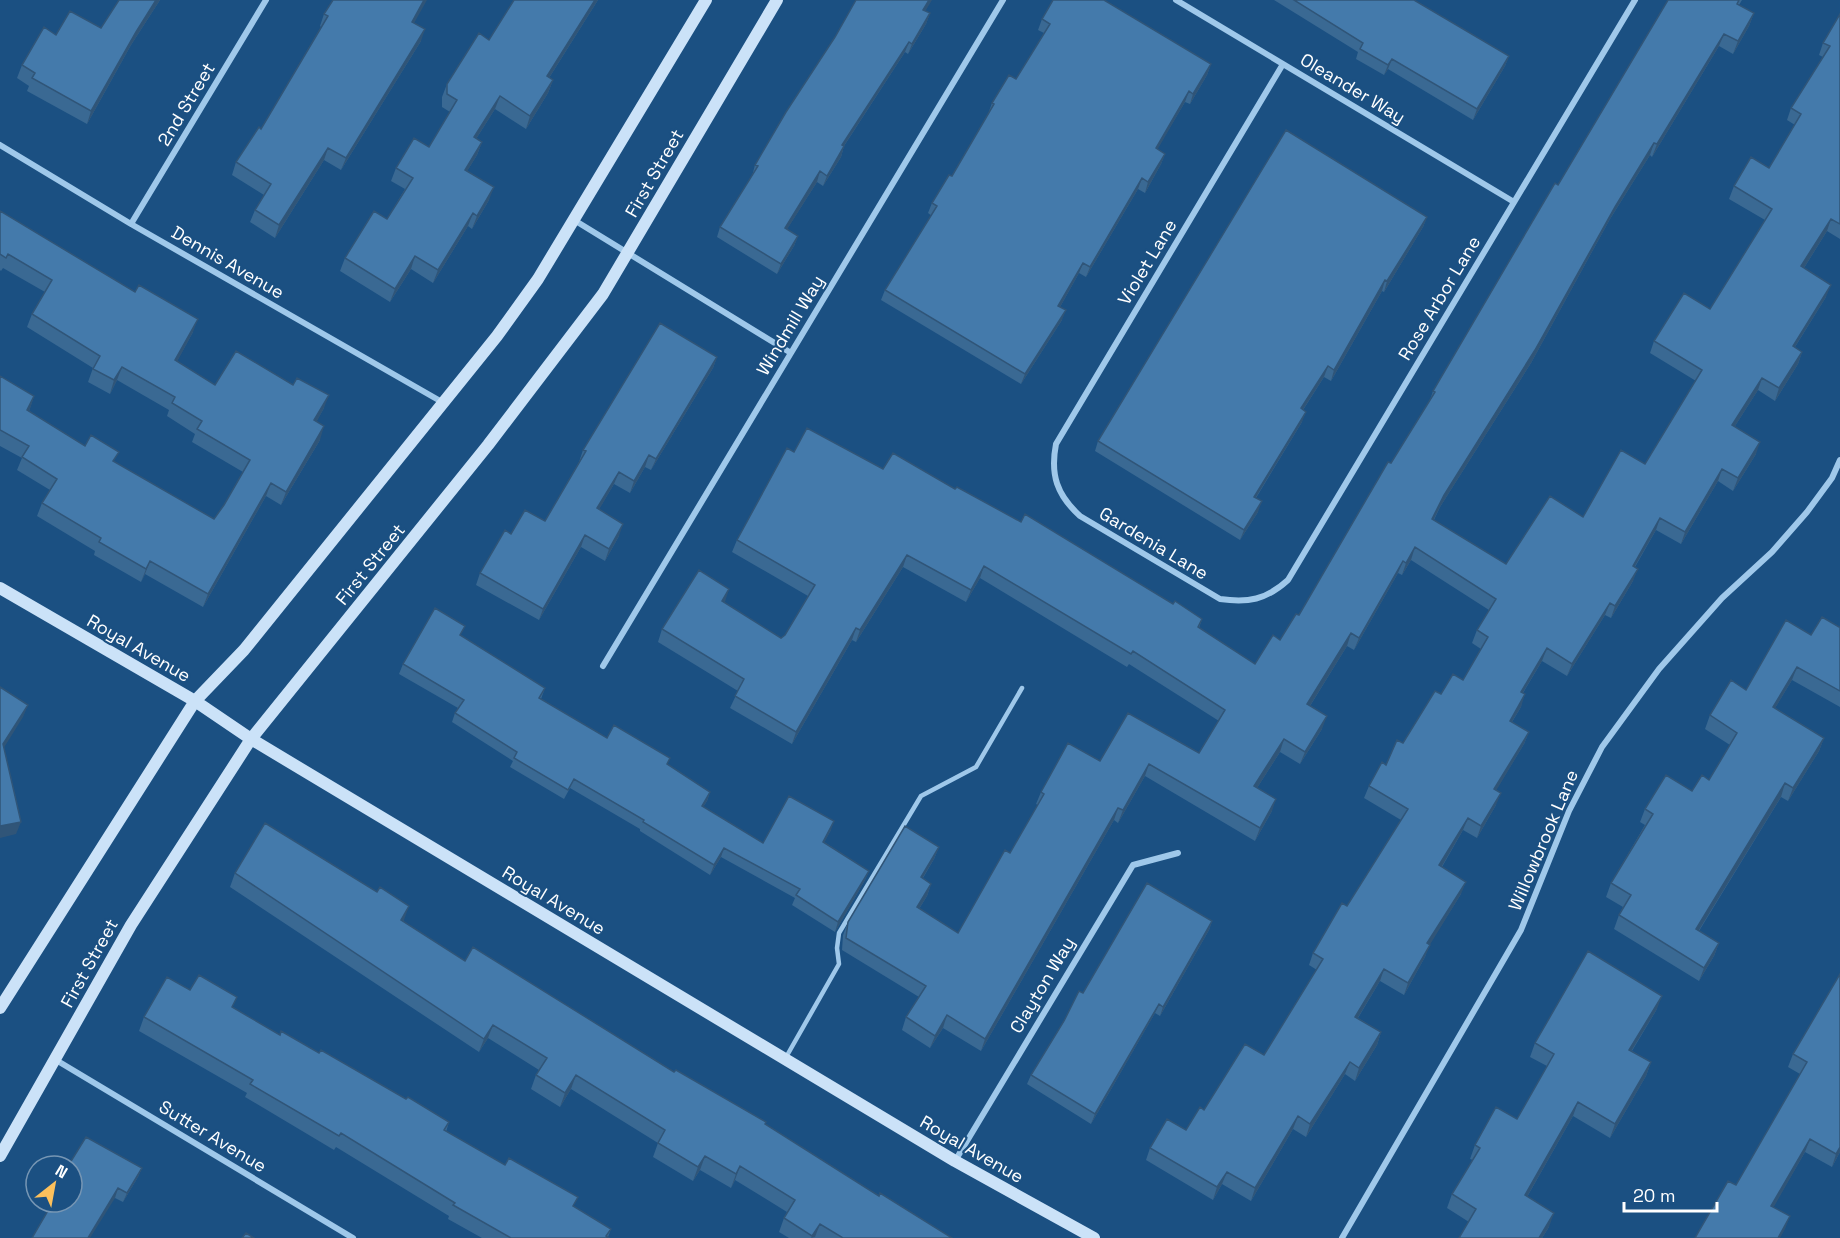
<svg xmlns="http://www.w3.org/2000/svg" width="1840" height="1238" font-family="'Space Grotesk',sans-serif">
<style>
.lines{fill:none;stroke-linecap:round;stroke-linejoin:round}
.lane{stroke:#9fc8ea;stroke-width:4.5}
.street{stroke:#9fc8ea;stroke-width:6}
.secondary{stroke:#cbe2f8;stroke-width:12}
.wall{fill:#3a6993}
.shaded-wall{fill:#305578}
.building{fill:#447aab;stroke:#305578;stroke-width:1.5}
.labels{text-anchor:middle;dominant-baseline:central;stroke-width:4.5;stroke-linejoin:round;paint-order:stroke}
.street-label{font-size:18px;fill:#fff;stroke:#1b5082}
</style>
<rect width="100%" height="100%" fill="#1b5082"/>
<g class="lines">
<path class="lane" d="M785 1059 839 964 837 948 839 933 921 796 976 767 1022 688"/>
<path class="street" d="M1176 0 1514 202
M1283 64 1056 444C1050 475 1057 495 1080 516L1220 599C1248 603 1266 600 1288 580L1635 0
M0 145 131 224 442 402
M574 220 791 353
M131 224 266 0
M603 666 1003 0
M56 1060 353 1238
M955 1161 1133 865 1178 853
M1342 1238 1521 930 1569 811 1602 747 1659 669 1722 598 1772 552 1807 512 1832 478 1840 460"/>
<path class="secondary" d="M0 588 195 701 251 739 955 1161 1094 1238
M0 1008 195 701 244 650 497 336 538 279 706 0
M0 1156 131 925 251 739 488 445 603 294 777 0"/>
</g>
<path class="wall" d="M119 0H160L131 45 87 124 27 91 29 86 17 78 22 65 56 35 101 28Z
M514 0H598L549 78 553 80 548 93 526 129 495 109 476 139 482 142 477 155 467 171 489 200 472 229 468 226 433 283 411 269 390 302 340 271 345 258 387 219 405 189 391 181 396 168 429 147 450 112 442 107V97L447 84 489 40Z
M1274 0H1414L1509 56 1505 66 1473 120 1388 69 1384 75 1356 59 1358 52Z
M1668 0H1742L1739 5 1754 13 1749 26 1733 54 1719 46 1652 157 1650 155 1610 219 1531 363 1440 507 1434 520 1506 564 1583 517 1645 464 1696 381 1650 353 1654 341 1710 309 1765 220 1729 199 1734 186 1769 168 1795 125 1787 120 1791 108 1823 57 1819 55 1823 43 1840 14V239L1827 231 1804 268 1826 297 1795 347 1802 352 1798 364 1775 401 1758 390 1735 426 1756 454 1733 491 1718 481 1681 544 1656 530 1635 567 1633 581 1611 618 1605 615 1567 676 1542 661 1523 693 1521 707 1512 722 1529 732 1524 744 1496 790V805L1477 838 1463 830 1442 867 1461 894 1429 945 1425 957 1404 995 1380 981 1358 1018 1381 1032 1377 1045 1355 1081 1345 1074 1306 1137 1293 1129 1251 1201 1222 1184 1213 1200 1146 1160 1150 1148 1186 1130 1204 1110 1264 1055 1317 970 1309 965 1313 953 1347 906 1401 820 1364 798 1369 786 1441 694 1463 680 1481 649 1472 643 1477 630 1489 610 1411 560 1402 575 1398 573 1354 650 1347 646 1310 706 1322 729 1300 764 1280 752 1257 788 1272 811 1255 841 1145 776 1118 823 1114 820 981 1051 943 1028 930 1048 902 1030 906 1017 919 997 842 950 843 935 848 922 939 847 934 859 923 878 931 884 927 896 919 909 958 933 1010 853 1038 805 1036 804 1041 792 1100 761 1199 753 1219 721 1129 664 1127 667 980 578 966 602 903 567 856 642 852 640 792 744 730 708 738 691 658 642 662 629 724 602 781 638 785 635 808 596 732 552 737 540 794 452 883 469 955 489 1173 604 1202 619 1199 628 1255 664 1280 640 1299 615 1391 463 1429 403 1433 391 1558 185Z
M925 11 930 13 926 24 908 54 905 52 844 146 841 157 823 186 817 182 787 229 798 236 794 246 777 274 717 237 720 227 752 176 755 165Z
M324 14 414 23 421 41 341 170 324 160 275 238 250 222 255 210 264 195 232 175 236 162 261 129 321 27 320 26Z
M1042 19 1211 64 1207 75 1190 104 1185 102 1157 149 1165 154 1161 164 1145 193 1138 189 1086 277 1079 273 1060 307 1062 320 1021 384 881 300 885 290 932 216 928 213 932 203 952 176 988 114 992 103 1016 79 1044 33 1038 30Z
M0 211 193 332 177 361 215 385 324 408 316 422 320 440 281 505 266 496 203 607 145 574 141 582 94 555 95 551 37 516 42 503 50 490 17 470 22 458 0 446V376L34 396 29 411 85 446 115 462 214 519 224 505 243 472 192 442 195 434 167 416 169 410 117 380 110 394 88 382 93 368 27 327 32 314 45 292 3 268 1 271 0 270Z
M1427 217 1423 227 1384 292 1382 291 1331 381 1324 377 1303 410 1302 422 1256 498 1258 512 1240 540 1095 451 1098 441Z
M717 357 713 368 651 470 645 467 630 493 614 484 599 509 619 536 605 561 581 547 539 620 476 585 480 573 511 534 545 521 579 462 583 450Z
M1839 627H1840V707L1792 680 1775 708 1824 738 1819 751 1788 801 1781 797 1699 931 1719 943 1714 956 1699 981 1614 929 1619 915 1623 907 1606 897 1611 883 1645 825 1640 822 1645 809 1692 791 1709 780 1730 745 1705 729 1710 715 1746 690 1811 635Z
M462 636 545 688 541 699 607 738 668 765 710 792 707 801 703 807 763 843 831 830 824 842 869 871 865 880 835 932 792 905 795 898 721 857 710 875 640 831V829L570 788 564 799 510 767 513 761 452 722 455 713 458 708 399 674 403 664Z
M235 873 377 892 404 920 403 922 465 961 674 1072 765 1124 879 1196 952 1238H789L779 1232 784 1218 787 1212 735 1180 731 1188 700 1170 693 1181 653 1157 658 1143 571 1089 560 1107 531 1089 536 1075 539 1070 488 1038 479 1052 230 887Z
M1212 921 1209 930 1160 1016 1155 1013 1091 1124 1027 1084 1031 1075 1083 993Z
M1840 974V1152L1832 1167 1805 1152 1773 1207 1785 1229 1736 1185 1800 1074 1788 1067 1793 1054Z
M190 990 233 1008 280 1035 319 1053 449 1122 446 1132 575 1207 611 1229 608 1237 609 1238H482L448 1219 449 1216 336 1147 334 1150 245 1097 247 1093 139 1031 144 1017Z
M1657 1009 1632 1051 1651 1062 1646 1076 1610 1138 1573 1116 1527 1197 1549 1227 1542 1238H1459L1469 1222 1447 1208 1452 1194 1473 1160 1470 1159 1475 1145 1517 1119 1547 1066 1530 1057 1535 1043Z
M142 1168 138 1177 123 1202 115 1198 32 1238Z"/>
<path class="shaded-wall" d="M156 0H160L131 45 87 124 91 111 136 32Z
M424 0H427L408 34 412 22Z
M595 0H598L542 89 547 76Z
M929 0H932L920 20 923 10Z
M930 13 926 24 908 54 912 44Z
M1754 13 1749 26 1733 54 1738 41Z
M425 29 421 41 341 170 346 158Z
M1724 34 1719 46 1652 157 1657 144Z
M909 42 905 52 838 155 842 145Z
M1509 56 1505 66 1473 120 1477 109Z
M1392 59 1388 69 1384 75 1388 65Z
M1211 64 1207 75 1190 104 1193 94Z
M553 80 548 93 526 129 530 116Z
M1189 91 1185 102 1152 159 1156 148Z
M500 96 495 109 469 150 474 137Z
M482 142 477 155 460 183 465 170Z
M1654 143 1650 155 1610 219 1531 363 1440 507 1428 531 1432 519 1444 495 1615 207Z
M844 146 841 157 823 186 827 176Z
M328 148 324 160 275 238 279 225Z
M1165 154 1161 164 1145 193 1148 182Z
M820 171 817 182 781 239 785 228Z
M1142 178 1138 189 1086 277 1090 267Z
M494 187 489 200 472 229 477 216Z
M473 213 468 226 433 283 438 270Z
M1427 217 1423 227 1384 292 1387 281Z
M1831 219 1827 231 1797 279 1801 266Z
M798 236 794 246 777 274 781 264Z
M415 256 411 269 390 302 395 289Z
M1083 263 1079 273 1055 316 1058 306Z
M1385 280 1382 291 1331 381 1334 370Z
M1831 285 1826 297 1788 358 1793 346Z
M1066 310 1062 320 1021 384 1025 374Z
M198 319 193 332 171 373 175 360Z
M1802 352 1798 364 1775 401 1779 388Z
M717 357 713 368 651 470 656 459Z
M1328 366 1324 377 1297 419 1301 408Z
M122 367 117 380 110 394 114 380Z
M1762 378 1758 390 1728 437 1732 425Z
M329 395 324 408 310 434 314 420Z
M34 396 30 409 22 423 27 410Z
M1306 412 1302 422 1250 507 1254 497Z
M324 426 320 440 281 505 286 492Z
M1760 442 1756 454 1733 491 1738 478Z
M649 455 645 467 630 493 634 481Z
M1722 469 1718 481 1681 544 1685 532Z
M619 472 614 484 593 520 597 508Z
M271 483 266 496 203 607 208 594Z
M1262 501 1258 512 1240 540 1244 530Z
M1660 518 1656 530 1628 578 1633 566Z
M623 524 619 536 605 561 609 549Z
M585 535 581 547 539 620 543 609Z
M1415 547 1411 560 1402 575 1406 563Z
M907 555 903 567 856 642 860 630Z
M150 561 145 574 141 582 146 569Z
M1403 561 1398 573 1354 650 1359 638Z
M984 566 980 578 966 602 971 590Z
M1638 569 1633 581 1611 618 1615 606Z
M729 589 725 602 718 613 722 601Z
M1610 603 1605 615 1567 676 1572 664Z
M856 628 852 640 792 744 796 732Z
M1351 633 1347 646 1303 717 1307 704Z
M1547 648 1542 661 1516 704 1521 692Z
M1797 667 1792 680 1768 720 1773 707Z
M1525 694 1521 707 1505 733 1510 721Z
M28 705 23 717 0 754 3 744Z
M1327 716 1322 729 1300 764 1305 752Z
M1529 732 1524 744 1490 801 1494 789Z
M1824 738 1819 751 1788 801 1793 788Z
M1284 739 1280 752 1250 799 1254 786Z
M1149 764 1145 776 1118 823 1123 810Z
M1785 783 1781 797 1691 943 1696 929Z
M710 792 707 801 698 815 702 806Z
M1501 793 1496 805 1477 838 1481 826Z
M1276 799 1272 811 1255 841 1260 828Z
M1118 808 1114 820 981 1051 985 1039Z
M1468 818 1463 830 1435 878 1439 865Z
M834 821 831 830 820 851 823 842Z
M21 822 16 834 0 838V826Z
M939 847 934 859 916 889 921 877Z
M724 848 721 857 710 875 714 865Z
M869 871 865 880 835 932 838 922Z
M1466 882 1461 894 1423 956 1427 943Z
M931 884 927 896 912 920 917 907Z
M409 906 404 920 396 934 401 920Z
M1212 921 1209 930 1160 1016 1163 1007Z
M1719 943 1714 956 1699 981 1704 968Z
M1430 945 1425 957 1404 995 1408 983Z
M1384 969 1380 981 1351 1029 1355 1017Z
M1662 996 1657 1009 1624 1063 1629 1050Z
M1159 1004 1155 1013 1091 1124 1095 1114Z
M947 1015 943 1028 930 1048 935 1036Z
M493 1025 488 1038 479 1052 484 1039Z
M1381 1032 1377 1045 1355 1081 1359 1068Z
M1350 1062 1345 1074 1306 1137 1310 1124Z
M1651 1062 1646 1076 1610 1138 1615 1124Z
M576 1075 571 1089 560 1107 565 1093Z
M1578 1102 1573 1116 1520 1209 1525 1195Z
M1298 1116 1293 1129 1251 1201 1255 1188Z
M1810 1139 1805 1152 1767 1219 1771 1206Z
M1840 1147V1152L1832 1167 1836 1154Z
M705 1156 700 1170 693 1181 698 1167Z
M740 1166 735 1180 731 1188 736 1174Z
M142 1168 138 1177 123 1202 127 1193Z
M1227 1172 1222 1184 1213 1200 1217 1187Z
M118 1188 115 1198 90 1238H88Z
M1554 1213 1549 1227 1542 1238H1539Z
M1790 1216 1785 1229 1780 1238H1778Z
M820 1224 815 1237 811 1238 812 1236Z"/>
<path class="building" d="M119 0H156L136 32 91 111 32 78 35 73 22 65 44 27 56 35 70 11 101 28Z
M333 0H424L412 22 425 29 346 158 328 148 279 225 255 210 271 184 236 162 259 127 261 129 328 16 324 14Z
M514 0H595L547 76 553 80 530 116 500 96 474 137 482 142 465 170 494 187 477 216 473 213 438 270 415 256 395 289 345 258 374 211 387 219 413 178 396 168 414 138 429 147 457 100 447 94V84L479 33 489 40Z
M856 0H929L923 10 930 13 912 44 909 42 842 145 844 146 827 176 820 171 785 228 798 236 781 264 720 227 758 166 755 165 786 112 835 37Z
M1053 0H1104L1211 64 1193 94 1189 91 1156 148 1165 154 1148 182 1142 178 1090 267 1083 263 1058 306 1066 310 1025 374 885 290 937 206 932 203 949 175 952 176 994 104 992 103 1009 75 1016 79 1050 24 1042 19Z
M1294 0H1414L1509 56 1477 109 1392 59 1388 65 1360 49 1363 43Z
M1668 0H1739L1737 4 1754 13 1738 41 1724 34 1657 144 1654 143 1615 207 1535 350 1444 495 1432 519 1506 564 1550 496 1583 517 1621 450 1645 464 1702 370 1654 341 1684 293 1710 309 1772 209 1734 186 1751 157 1769 168 1801 114 1791 108 1830 46 1823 43 1840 14V224L1831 219 1801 266 1831 285 1793 346 1802 352 1779 388 1762 378 1732 425 1760 442 1738 478 1722 469 1685 532 1660 518 1633 566 1638 569 1615 606 1610 603 1572 664 1547 648 1521 692 1525 694 1510 721 1529 732 1494 789 1501 793 1481 826 1468 818 1439 865 1466 882 1427 943 1430 945 1408 983 1384 969 1355 1017 1381 1032 1359 1068 1350 1062 1310 1124 1298 1116 1255 1188 1227 1172 1217 1187 1150 1148 1167 1119 1186 1130 1200 1107 1204 1110 1245 1044 1264 1055 1323 959 1313 953 1342 903 1347 906 1408 809 1369 786 1382 762 1386 765 1397 740 1403 743 1435 691 1441 694 1453 674 1463 680 1488 637 1477 630 1496 599 1415 547 1406 563 1403 561 1359 638 1351 633 1307 704 1327 716 1305 752 1284 739 1254 786 1276 799 1260 828 1149 764 1123 810 1118 808 985 1039 947 1015 935 1036 906 1017 926 986 846 938 848 922 905 826 939 847 921 877 931 884 917 907 958 933 1005 850 1010 853 1044 794 1041 792 1068 743 1100 761 1128 713 1199 753 1225 710 1133 651 1131 654 984 566 971 590 907 555 860 630 856 628 796 732 735 696 744 679 662 629 699 570 729 589 722 601 781 638 785 635 815 585 737 540 787 448 794 452 807 428 883 469 893 453 955 489 957 487 1021 522 1025 514 1173 604 1175 601 1202 619 1198 627 1255 664 1273 635 1280 640 1296 614 1299 615 1388 462 1391 463 1435 392 1433 391 1555 183 1558 185Z
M1286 130 1427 217 1387 281 1385 280 1334 370 1328 366 1301 408 1306 412 1254 497 1262 501 1244 530 1098 441Z
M0 211 135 292 139 285 198 319 175 360 215 385 236 351 293 385 297 378 329 395 314 420 324 426 286 492 271 483 208 594 150 561 146 569 99 542 101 538 42 503 57 479 22 457 29 446 0 430V376L34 396 27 410 85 446 91 435 119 452 113 461 214 519 224 505 250 460 197 429 202 421 172 403 175 397 122 367 114 380 93 369 100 356 32 314 52 280 8 254 6 258 0 254Z
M660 323 717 357 656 459 649 455 634 481 619 472 597 508 623 524 609 549 585 535 543 609 480 573 505 530 511 534 525 510 545 521 586 451 583 450Z
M435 608 465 626 460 635 545 688 539 698 607 738 614 725 670 758 667 764 710 792 702 806 763 843 789 796 834 821 823 842 869 871 838 922 796 895 800 889 724 848 714 865 643 822 644 820 574 779 568 790 514 758 517 752 455 713 464 700 403 664Z
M1822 617 1839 627H1840V691L1797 667 1773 707 1824 738 1793 788 1785 783 1696 929 1719 943 1704 968 1619 915 1631 895 1611 883 1653 814 1645 809 1666 775 1692 791 1702 775 1709 780 1737 733 1710 715 1731 680 1746 690 1786 620 1811 635Z
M0 687 28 705 3 744 21 822 0 826Z
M265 823 377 892 380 887 409 906 401 920 465 961 473 947 674 1072 676 1070 766 1122 765 1124 879 1196 880 1193 952 1238H843L820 1224 812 1236 784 1218 795 1200 740 1166 736 1174 705 1156 698 1167 658 1143 665 1130 576 1075 565 1093 536 1075 547 1058 493 1025 484 1039 235 873Z
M1147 883 1212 921 1163 1007 1159 1004 1095 1114 1031 1075 1064 1021 1079 991 1083 993Z
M1588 951 1662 996 1629 1050 1651 1062 1615 1124 1578 1102 1525 1195 1554 1213 1539 1238H1459L1476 1209 1452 1194 1480 1148 1475 1145 1496 1107 1517 1119 1554 1054 1535 1043Z
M1840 974V1147L1836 1154 1810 1139 1771 1206 1790 1216 1778 1238H1695L1728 1181 1736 1185 1807 1062 1793 1054Z
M199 975 237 997 232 1007 280 1035 281 1031 319 1053 321 1050 406 1099 408 1097 449 1122 444 1130 505 1165 509 1158 578 1197 573 1206 611 1229 606 1236 609 1238H511L453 1205 455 1203 341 1133 339 1136 250 1084 253 1080 144 1017 167 977 190 990Z
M86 1137 142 1168 127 1193 118 1188 88 1238H32L53 1202H72V1166H68Z
M246 1233 254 1238H242Z"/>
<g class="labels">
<g class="street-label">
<text transform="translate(1353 88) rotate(31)">Oleander Way</text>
<text transform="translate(186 104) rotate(-59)">2nd Street</text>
<text transform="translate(654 173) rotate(-60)">First Street</text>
<text transform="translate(228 262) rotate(30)">Dennis Avenue</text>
<text transform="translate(1147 262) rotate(-59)">Violet Lane</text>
<text transform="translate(1439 298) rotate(-59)">Rose Arbor Lane</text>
<text transform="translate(790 325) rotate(-59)">Windmill Way</text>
<text transform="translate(1154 543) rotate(31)">Gardenia Lane</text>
<text transform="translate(370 564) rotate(-51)">First Street</text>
<text transform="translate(139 648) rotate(30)">Royal Avenue</text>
<text transform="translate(1543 840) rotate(-67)">Willowbrook Lane</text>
<text transform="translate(554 900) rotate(31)">Royal Avenue</text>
<text transform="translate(89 963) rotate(-61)">First Street</text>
<text transform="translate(1042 985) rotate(-59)">Clayton Way</text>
<text transform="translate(213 1136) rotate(31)">Sutter Avenue</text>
<text transform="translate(972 1149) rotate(30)">Royal Avenue</text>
</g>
</g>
<g transform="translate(54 1184) rotate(31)"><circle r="28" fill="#1b5082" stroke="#7696b4" stroke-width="1.5"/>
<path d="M0-4.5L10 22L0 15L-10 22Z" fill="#fcc05c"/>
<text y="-9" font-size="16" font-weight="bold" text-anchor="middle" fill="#ffffff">N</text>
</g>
<path d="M1624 1202v9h93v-9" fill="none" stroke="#ffffff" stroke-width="3"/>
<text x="1633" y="1202" font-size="18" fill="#ffffff" stroke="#1b5082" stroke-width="4.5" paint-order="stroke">20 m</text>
</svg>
